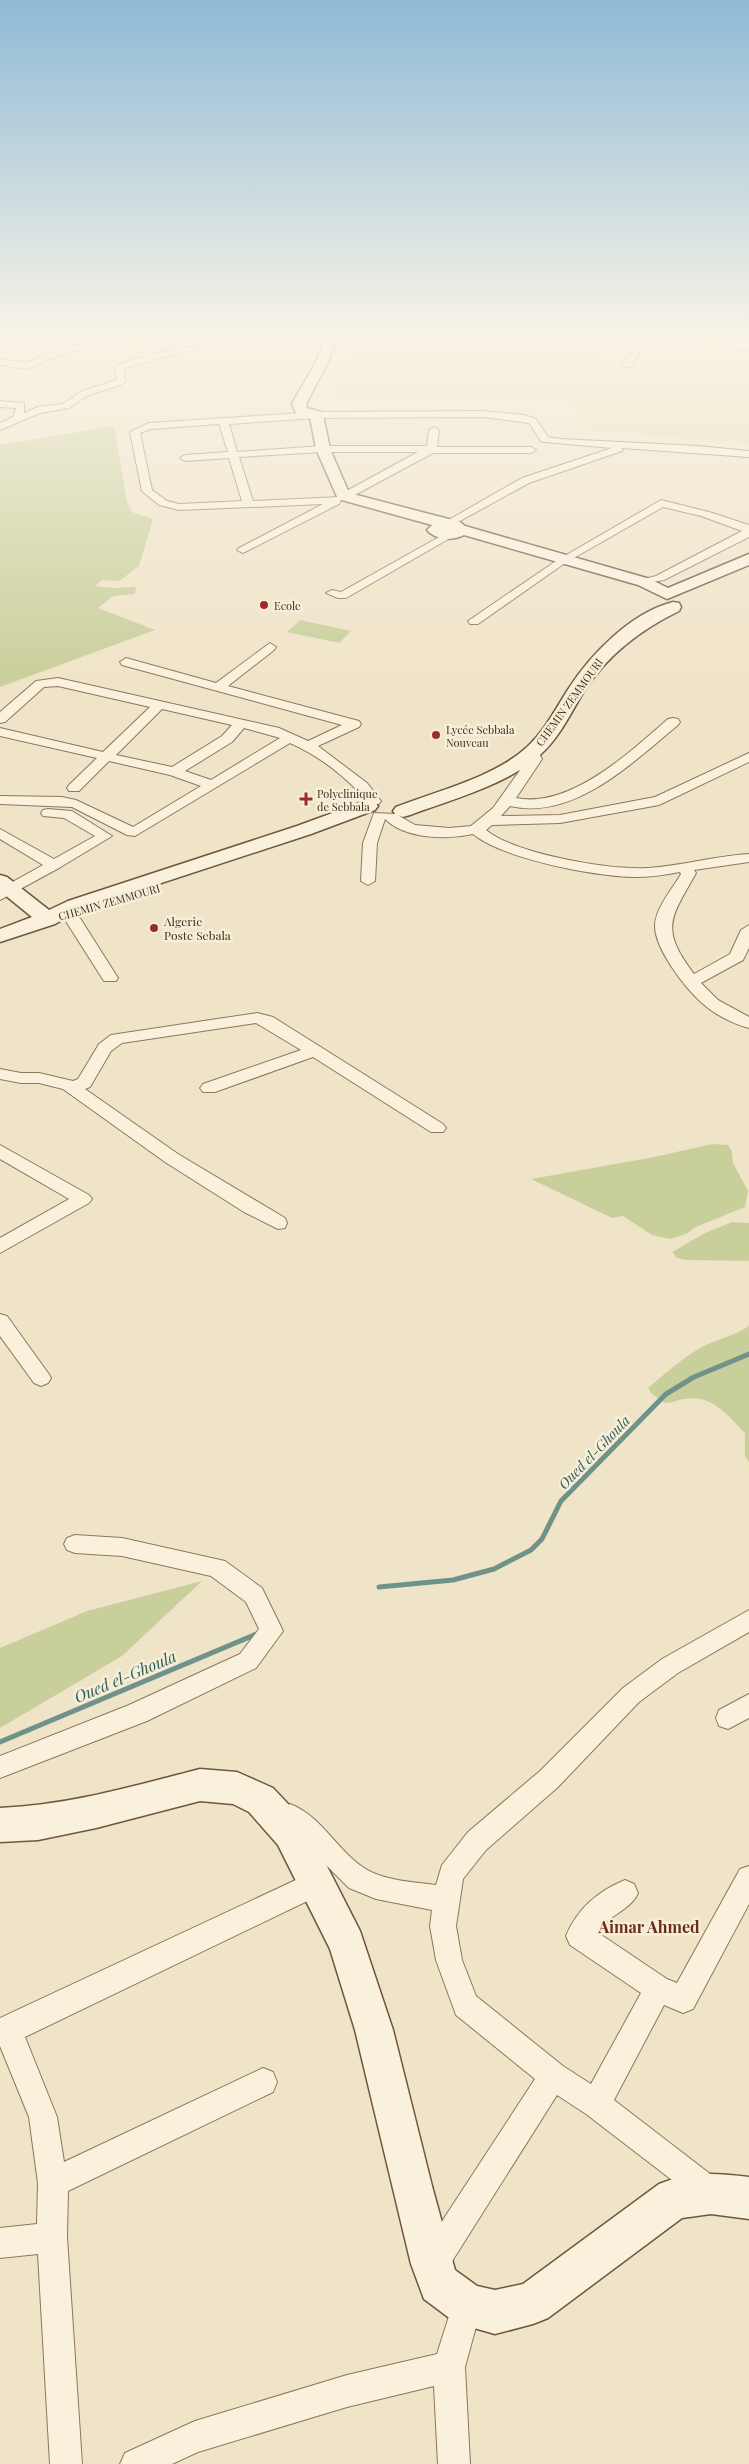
<svg xmlns="http://www.w3.org/2000/svg" width="749" height="2464" font-family="'Playfair Display',serif">
<style>
.farmland{fill:#e6deb5}
.green{fill:#c9cf9b}
.lines{fill:none;stroke-linecap:round;stroke-linejoin:round}
.stream{stroke:#6f938a;stroke-width:5}
.street-casing{stroke:#8d765c;stroke-width:2}
.secondary-casing{stroke:#6f573f;stroke-width:3}
.street{fill:#faf1dc;fill-rule:evenodd}
.secondary{fill:#faf1dc;fill-rule:evenodd}
.poi-dot{fill:#9e2a2b;stroke:#f7eed8;stroke-width:2}
.labels{text-anchor:middle;dominant-baseline:central;stroke-width:5;stroke-linejoin:round;paint-order:stroke}
.far-poi-label{font-size:11px;fill:#3d2e20;stroke:#f7eed8;text-anchor:start}
.far-street-label{font-size:11px;fill:#3d2e20;stroke:#f7eed8}
.poi-label{font-size:12px;fill:#3d2e20;stroke:#f7eed8;text-anchor:start}
.water-label{font-size:14px;font-style:italic;fill:#2f5d5a;stroke:#f7eed8}
.near-water-label{font-size:16px;font-style:italic;fill:#2f5d5a;stroke:#f7eed8}
.near-neighbourhood-label{font-size:16px;font-weight:bold;fill:#6b2e1e;stroke:#f7eed8}
</style>
<rect width="100%" height="100%" fill="#f0e4c8"/>
<path class="farmland" d="M359 335H616L592 369 749 380V443L592 431 570 399 331 401Z"/>
<path class="green" d="M114 426 127 502 132 512 153 519 139 566 119 581 102 580 95 586 113 588 136 587 135 594 113 596 98 608 155 630 0 687V445Z
M300 620 351 631 339 643 287 632Z
M713 1144 728 1145 732 1152 733 1163 748 1191 745 1207 696 1227 686 1234 670 1239 652 1235 623 1216 612 1218 531 1179 649 1158Z
M732 1222 749 1223V1261L686 1260 677 1258 672 1252 705 1233Z
M749 1326V1462L745 1456V1433C727 1415 712 1394 684 1399 677 1400 672 1403 665 1403L652 1394 648 1388C665 1374 682 1358 702 1347 717 1339 734 1336 749 1326Z
M202 1581 122 1656 0 1728V1648L87 1611Z"/>
<g class="lines">
<path class="stream" d="M379 1587 453 1580 494 1569 531 1550 542 1539 561 1501 666 1394 694 1377 749 1354
M0 1742 259 1633"/>
<defs>
<path id="street" d="M164 335H193L208 339 204 342 168 338Z
M255 335H274L174 354 123 369 126 381 120 385 86 396 69 408 40 413 0 430V423L13 417 16 408 0 407V401L24 403V413L38 407 63 404 80 392 116 380 115 366C160 349 207 344 255 335Z
M642 335 749 344V350L647 341 630 367H624L622 365Z
M113 340 166 343 170 346 166 349 113 346 67 352 27 369 0 365V359L26 363 62 348Z
M483 411 524 415 536 419 548 437 561 439 698 446 749 451V457L622 448V451L529 483 449 527 444 524 445 522 522 478 612 448 545 442 541 441 529 423 483 417 316 418 229 424 237 452 323 446H427L429 430 434 427 439 430 437 447H531L536 450 531 453H433L349 498H342L339 504 243 553 237 550 239 548 323 504 179 510 159 505 142 491 130 432 149 423 316 412ZM219 424 228 452 185 455 180 458 185 461 229 458 242 501 179 504 167 501 152 490 140 433 151 429ZM323 452H418L341 494V497L253 501 239 457Z
M661 500 709 512 749 525V537L664 580 640 584V580L656 576 742 531 701 516 663 507 565 563 478 624H470L468 621 556 561Z
M448 532 452 533V537L346 598H338L326 593 332 590 341 592Z
M270 643 276 647 274 650 228 686 359 721 361 724 359 727 318 746 367 783 381 801 379 804H369C349 779 320 756 290 743L135 836 127 835 72 807 0 804V796L62 797 76 800 133 827 201 786 170 775 109 761 79 791H69L67 788 69 785 97 758 0 736V728L103 752 150 707 58 686 44 687 5 722 0 723V712L36 681 58 678 279 728 308 741 342 725 122 665 120 662 126 658 216 683ZM162 709 232 725 222 736 172 767 116 755ZM244 728 280 738 211 780 185 771 232 742Z
M673 718 678 719 680 722 678 725C633 762 574 821 510 806L501 816 560 815 655 797 749 753V762L659 805 560 823 492 825 486 830C515 854 609 870 647 868 681 866 715 856 749 854V862L694 870 696 873C671 918 659 928 694 974L730 954 741 930 749 925V948L743 960 701 983 718 1000 749 1017V1028C733 1024 714 1014 702 1003 685 988 654 948 655 925 656 907 673 888 681 874L680 872C665 875 650 877 634 877 594 876 503 859 473 834 447 840 405 839 385 819L377 843 375 881 368 885 361 881 363 843 374 813 396 814 415 825 449 828 471 826 493 808 528 759 525 753 527 750H537L542 759 516 798C570 809 630 752 668 719Z
M48 809 72 811 112 836 59 868 0 900V889L43 865 0 839V829L54 859 95 836 64 818 43 816 41 813 43 810Z
M70 910 78 915 118 978 116 981H104L102 978 62 915Z
M257 1013 273 1017 443 1124 446 1128 443 1132H431L313 1057 215 1092H203L200 1088 203 1084 301 1050 256 1023 122 1043 111 1051 90 1087 85 1089 178 1154 285 1218 287 1223 285 1228 278 1229 244 1212 165 1162 63 1089 39 1083H21L0 1079V1069L21 1073H39L73 1081 78 1079 99 1044 111 1035Z
M0 1145 89 1195 92 1199 89 1203 0 1253V1238L69 1199 0 1159Z
M0 1314 7 1316 48 1373 51 1378 48 1383 41 1386 34 1383 0 1336Z
M75 1535 122 1538 225 1561 262 1588 283 1631 256 1668 147 1721 0 1778V1756L129 1705 240 1654 259 1629 246 1602 211 1576 122 1556 75 1553 67 1550 64 1544 67 1538Z
M749 1610V1632L678 1673 639 1702 558 1787 486 1850 463 1879 456 1926 462 1960 476 1996 563 2066 591 2084 641 1993 570 1945 566 1936C577 1909 598 1891 625 1880L634 1884 638 1893C630 1911 608 1915 597 1932L667 1979 677 1983 740 1869 749 1866V1904L693 2009 683 2013 664 2005 614 2100 718 2180 723 2190 718 2200 708 2205 698 2200 586 2114 557 2095 444 2274 433 2278 422 2274 418 2263 422 2252 535 2079 456 2015 436 1960 430 1926 432 1910 376 1899 349 1888 299 1838 281 1824 277 1816 281 1808 290 1804C324 1817 338 1854 369 1871 388 1881 415 1882 436 1885L442 1865 468 1832 540 1771 623 1688 662 1659Z
M749 1694V1718L728 1729 719 1726 716 1718 719 1710Z
M315 1871 324 1875 328 1884 324 1893 25 2037 57 2117 64 2162 263 2068 273 2072 277 2082 273 2092 68 2191 67 2237 82 2464H50L38 2254 0 2258V2228L37 2224 38 2183 29 2117 0 2046V2018Z
M467 2290 478 2294 482 2305 465 2367 470 2464H438L434 2386 347 2407 198 2452 172 2464H120L125 2453 195 2421 347 2375 437 2354 456 2294Z"/>
<path id="secondary" d="M326 335H338L328 362 306 404 307 408 321 412 323 415 330 449 349 493 460 522 465 526 650 579 668 588 749 554V565L667 599 638 585 464 535C453 541 435 540 427 530L432 525 338 499 316 449 310 417 296 413 292 404 316 362Z
M673 602 679 603 681 607 679 611C642 629 610 653 586 688 572 710 561 736 541 754 510 784 450 800 410 815L403 817 396 815 393 811 396 807C437 791 495 777 527 747 544 732 555 710 567 691 590 655 630 613 673 602Z
M368 800 375 802 378 806 375 810 311 834 82 909 55 924 0 942V929L32 917 0 891V875L7 877 49 910 68 901 297 826Z
M200 1769 237 1772 273 1788 304 1821 360 1931 393 2030 432 2186 455 2270 477 2286 495 2290 523 2284 659 2184C691 2171 716 2173 749 2177V2219L711 2214 682 2218 548 2318 533 2324 495 2334 467 2326 452 2320 424 2299 411 2264 355 2030 330 1949 278 1845 249 1812 233 1804 200 1801 96 1828 38 1840 0 1842V1808C69 1805 134 1786 200 1769Z"/>
</defs>
<use href="#street" class="street-casing"/>
<use href="#secondary" class="secondary-casing"/>
<use href="#street" class="street"/>
<use href="#secondary" class="secondary"/>
</g>
<linearGradient id="sky" x2="0" y2="1"><stop stop-color="#8fbad6"/><stop offset="0.49" stop-color="#f8f3e6"/><stop offset="1" stop-color="#f8f3e6" stop-opacity="0"/></linearGradient>
<rect width="749" height="680" fill="url(#sky)"/>
<g class="poi-dot">
<circle cx="264" cy="605" r="5"/>
<circle cx="436" cy="735" r="5"/>
<path d="M303.5 791.5h5v5h5v5h-5v5h-5v-5h-5v-5h5z"/>
<circle cx="154" cy="928" r="5"/>
</g>
<g class="labels">
<g class="far-poi-label">
<text x="274" y="605">Ecole</text>
<text x="446" y="729">Lycée Sebbala<tspan x="446" dy="13">Nouveau</tspan></text>
<text x="317" y="793">Polyclinique<tspan x="317" dy="13">de Sebbala</tspan></text>
</g>
<g class="far-street-label">
<text transform="translate(569 702) rotate(-54)">CHEMIN ZEMMOURI</text>
<text transform="translate(109 902) rotate(-16)">CHEMIN ZEMMOURI</text>
</g>
<g class="poi-label">
<text x="164" y="921">Algerie<tspan x="164" dy="14">Poste Sebala</tspan></text>
</g>
<g class="water-label">
<text transform="translate(594 1452) rotate(-46)">Oued el-Ghoula</text>
</g>
<g class="near-water-label">
<text transform="translate(125 1676) rotate(-23)">Oued el-Ghoula</text>
</g>
<g class="near-neighbourhood-label">
<text x="649" y="1926">Aimar Ahmed</text>
</g>
</g>
</svg>
